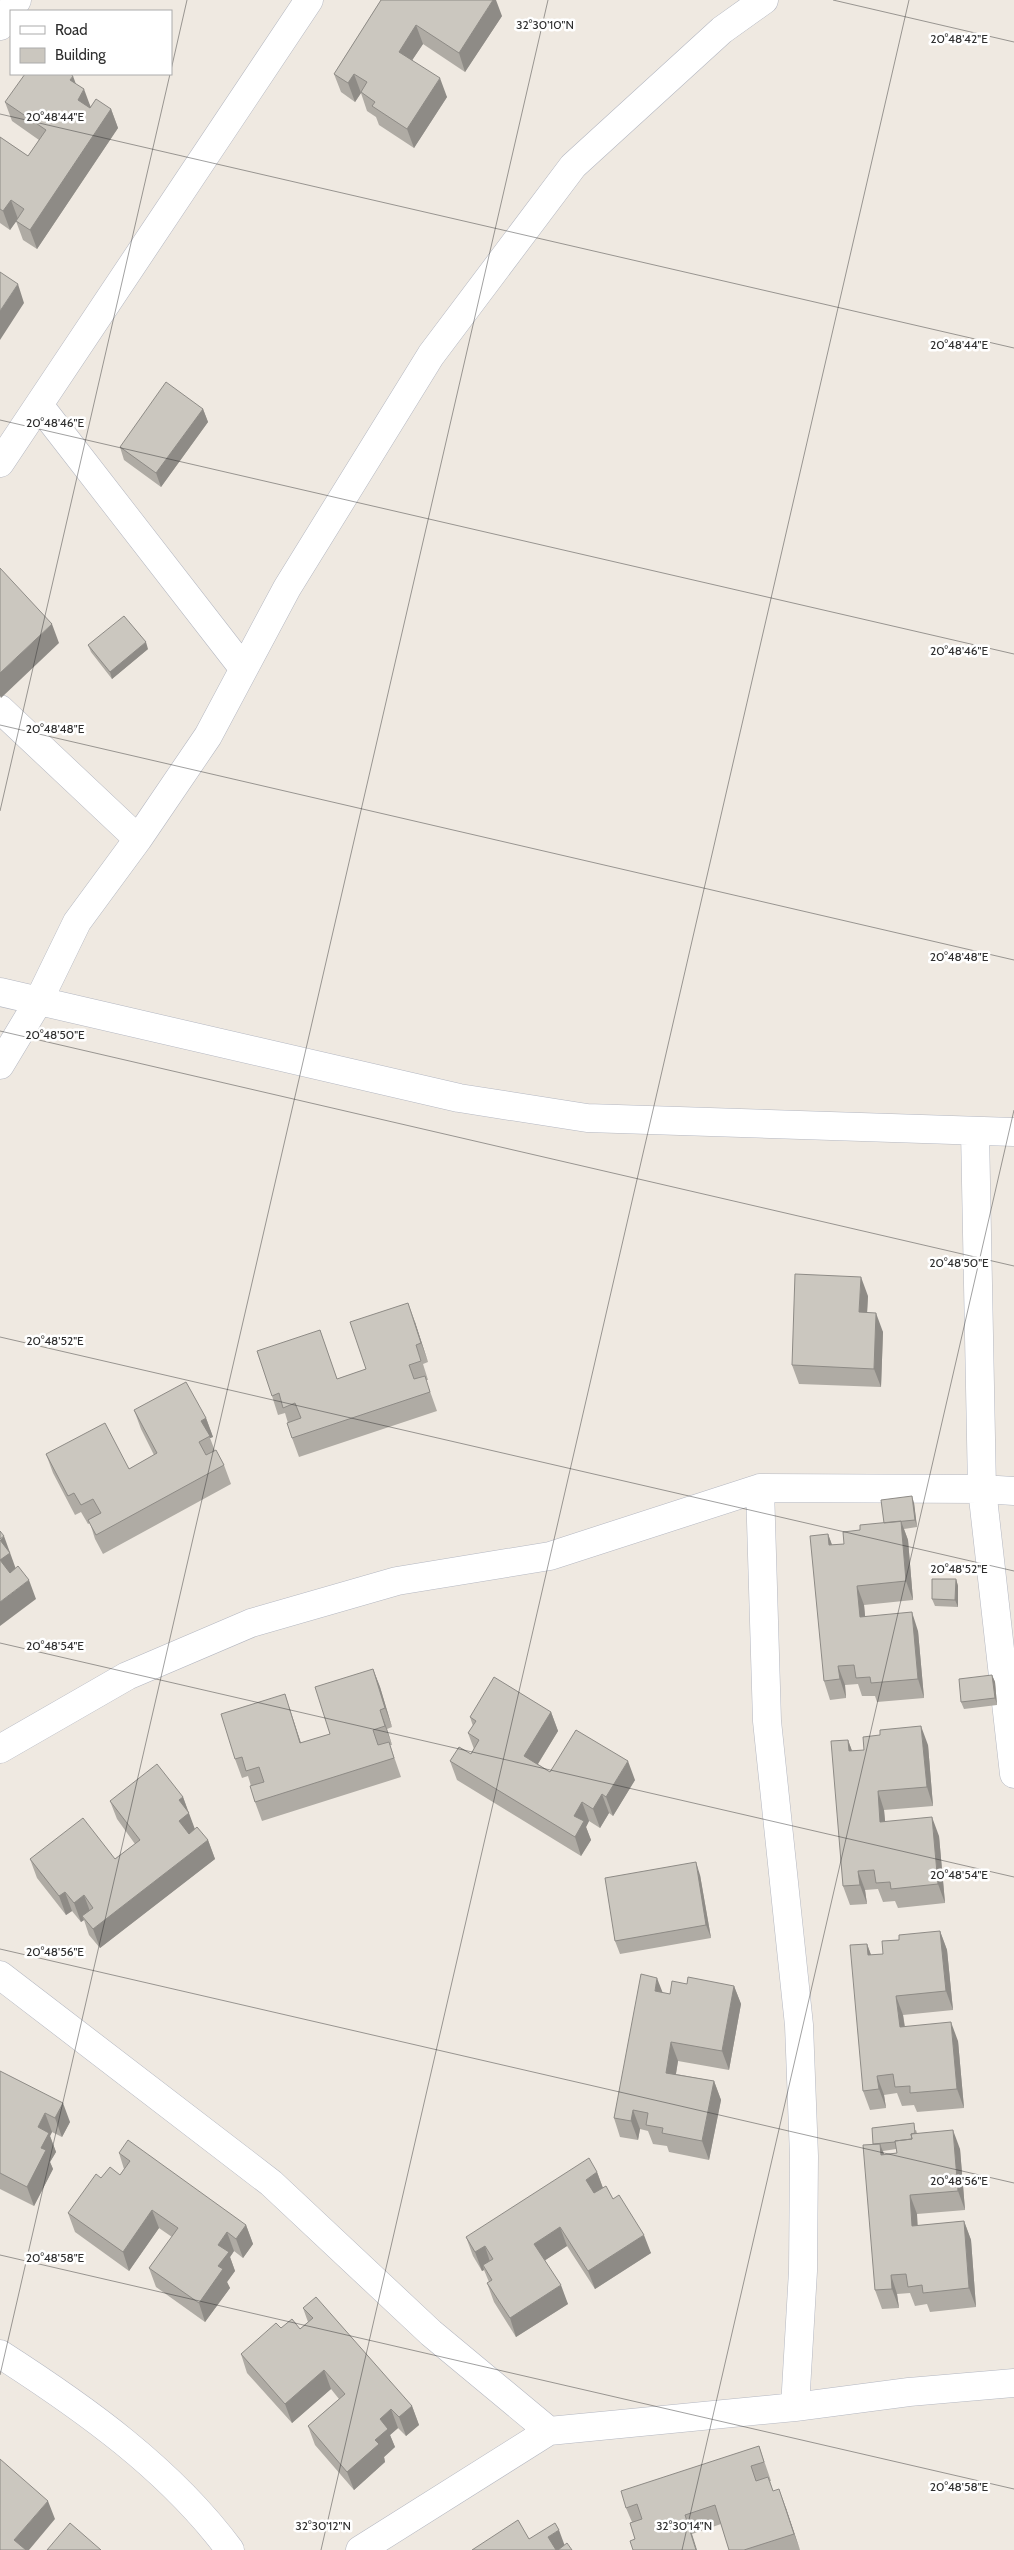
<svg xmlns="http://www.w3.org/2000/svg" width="1014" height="2550" font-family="Cabin,sans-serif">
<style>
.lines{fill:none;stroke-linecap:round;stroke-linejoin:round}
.street-casing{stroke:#b4b7c1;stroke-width:29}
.street{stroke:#fff;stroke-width:28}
.wall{fill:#afaba4;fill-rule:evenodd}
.shaded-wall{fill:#8e8b86}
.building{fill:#cbc7bf;stroke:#8e8b86}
.ticks{fill:none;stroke:#2e2e2e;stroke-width:1;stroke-opacity:0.45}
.ticks-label{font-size:12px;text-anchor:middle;fill:#2e2e2e;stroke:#fff;stroke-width:5;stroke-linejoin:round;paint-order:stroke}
</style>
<rect width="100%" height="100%" fill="#efe9e1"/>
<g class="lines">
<defs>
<path id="street" d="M0 26 17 0
M39 405 243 668
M0 463 309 0
M0 709 138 839
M0 992 459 1098 587 1118 1014 1132
M0 1065 38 1002 77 922 138 839 208 736 287 588 431 355 573 166 722 30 764 0
M975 1131 982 1489 1014 1774
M760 1488 767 1721 799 2025 804 2156 803 2271 795 2407
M0 1749 127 1676 251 1623 397 1581 550 1556 760 1488 982 1489 1014 1491
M0 1975 271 2183 431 2333 549 2431
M0 2354C84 2408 170 2469 230 2550
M360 2550 549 2431 795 2407 909 2392 1014 2383"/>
</defs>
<use href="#street" class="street-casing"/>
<use href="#street" class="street"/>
</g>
<path class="wall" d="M381 0 502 16 465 72 423 44 412 60 447 97 414 148 379 125 376 117 367 111 361 93 355 102 341 92 334 74Z
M76 84 91 107 111 109 118 128 37 249 23 240 16 221 10 230 0 223V137L28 156 39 140 12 121 5 102Z
M203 409 208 422 161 487 124 460 120 447Z
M88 645 148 649 112 679 91 652Z
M868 1296 867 1313 883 1332 881 1387 799 1384 792 1365Z
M415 1322 428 1362 423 1364 428 1380H426L437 1411 299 1457 292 1438 288 1423 285 1413 278 1415 272 1396 320 1330 337 1379 366 1369Z
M134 1410 206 1418 213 1437 210 1438 215 1451 224 1465 231 1484 103 1554 95 1539 90 1523 88 1524 81 1512 75 1515 53 1473 46 1454 129 1469 154 1455 141 1429Z
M914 1503 917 1527 904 1529 908 1540 913 1600 864 1605 865 1616 918 1631 924 1698 877 1702 875 1696H862L858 1684 845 1685 846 1698 830 1700 824 1681 828 1534 832 1545 844 1544 860 1530 884 1523Z
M956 1579 958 1586V1607L935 1606 932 1599Z
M373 1669 380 1687 392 1727 387 1729 392 1745H390L401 1777 262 1821 255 1802 251 1786 248 1776 242 1778 235 1759 285 1694 301 1743 330 1734Z
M992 1675 995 1682 997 1705 964 1709 961 1702Z
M551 1712 558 1731 538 1764 550 1772 635 1780 613 1816 609 1813 600 1828 589 1821 586 1827 591 1840 581 1856 457 1780 450 1761 471 1754 474 1749 468 1733 473 1726 470 1717Z
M848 1740 852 1751 928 1745 933 1806 884 1810 885 1822 939 1836 945 1903 898 1908 895 1901 883 1902 878 1889 865 1890 867 1904 850 1905 843 1886Z
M183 1797 194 1829 208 1840 215 1859 100 1948 89 1935 84 1920 81 1922 72 1911 66 1915 37 1878 30 1859H115L135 1844 117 1819 110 1801Z
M700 1875 711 1938 620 1954 615 1941Z
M940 1931 947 1950 953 2010 903 2015 905 2026 958 2041 964 2108 917 2112 914 2105 902 2106 897 2093 884 2095 886 2108 870 2110 863 2091 867 1944 871 1955 883 1954 899 1940Z
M687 1984 734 1986 741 2004 729 2070 678 2061 676 2074 714 2081 721 2100 709 2160 669 2152 667 2146 653 2144 648 2131 640 2129 638 2140 620 2137 614 2118 663 1993 670 1994Z
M0 2071 70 2122 62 2137 52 2132 50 2136 56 2152 50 2162 53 2169 34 2206 0 2189Z
M916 2130 917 2133 960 2149 965 2210 917 2214V2226L964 2221 971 2240 976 2307 930 2312 927 2304 915 2306 910 2293 897 2294 899 2308 882 2309 875 2290 873 2144ZM896 2149 897 2153 884 2154 883 2151Z
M119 2153 246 2225 253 2244 243 2258 234 2251 230 2257 235 2271 227 2282 230 2288 205 2322 156 2287 149 2268 172 2237 159 2228 129 2271 75 2232 68 2213 101 2178 120 2175 124 2169Z
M597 2172 603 2188 613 2199 651 2253 595 2289 567 2246 545 2260 568 2304 516 2337 494 2302 487 2283 489 2282 484 2270 482 2271 473 2256 466 2237Z
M303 2308 412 2406 419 2425 406 2436 398 2428 390 2435 395 2447 384 2457 385 2462 354 2490 315 2445 308 2426 339 2399 331 2389 292 2423 247 2373 241 2354 281 2328 300 2329 308 2322Z
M759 2446 771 2481H770L773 2491 786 2508 800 2550H729L721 2524 692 2534 635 2539 632 2522 626 2508Z"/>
<path class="shaded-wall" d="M493 0H496L502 16 465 72 459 53Z
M416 25 423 44 405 71 399 52Z
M354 74 361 93 355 102 348 83Z
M73 76 80 95 70 80Z
M440 78 447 97 414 148 407 129Z
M84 89 91 108 84 119 78 100Z
M111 109 118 128 37 249 30 230Z
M11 200 18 219 10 230 3 211Z
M18 284 24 303 0 340V311Z
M203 409 208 422 161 487 156 473Z
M52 624 59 643 1 698 0 696V673Z
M146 642 148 649 112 679 110 672Z
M861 1277 868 1296 866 1331 859 1312Z
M408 1303 415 1322 428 1362 421 1343Z
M876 1313 883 1332 881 1387 874 1369Z
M206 1418 213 1437 210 1438 201 1421Z
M912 1496 914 1503 917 1527 915 1520Z
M901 1521 908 1540 913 1600 906 1581Z
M828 1534 835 1553 829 1545Z
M4 1536 17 1572 7 1579 0 1560V1540Z
M956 1579 958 1586V1607L955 1600Z
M29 1580 36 1599 0 1626V1602Z
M857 1586 864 1605 867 1636 860 1617Z
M912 1612 918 1631 924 1698 918 1679Z
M838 1666 845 1685 846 1698 840 1679Z
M373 1669 380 1687 392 1727 385 1708Z
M992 1675 995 1682 997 1705 995 1698Z
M285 1694 291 1713 307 1762 300 1743Z
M380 1710 387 1729 392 1745 385 1726Z
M551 1712 558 1731 531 1775 524 1756Z
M921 1726 928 1745 933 1806 927 1787Z
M848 1740 855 1759 849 1751Z
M628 1761 635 1780 613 1816 606 1797Z
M878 1791 884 1810 887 1841 880 1822Z
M602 1794 609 1813 600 1828 593 1809Z
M183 1797 196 1832 186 1840 179 1821V1800Z
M582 1802 589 1821 586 1827 591 1840 581 1856 575 1837 574 1816Z
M932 1817 939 1836 945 1903 938 1884Z
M208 1840 215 1859 100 1948 93 1929Z
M696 1862 700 1875 711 1938 706 1925Z
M858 1871 865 1890 867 1904 860 1885Z
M65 1892 72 1911 66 1915 59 1896Z
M84 1895 91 1914 82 1916 84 1920 81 1922 74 1903Z
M940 1931 947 1950 953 2010 946 1991Z
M867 1944 874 1963 868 1955Z
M657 1978 664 1996 655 1991Z
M734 1986 741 2004 729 2070 722 2051Z
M896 1996 903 2015 907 2046 900 2027Z
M951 2022 958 2041 964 2108 957 2089Z
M671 2042 678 2061 673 2091 666 2073Z
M877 2076 884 2095 886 2108 879 2089Z
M714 2081 721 2100 709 2160 702 2141Z
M63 2103 70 2122 62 2137 55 2118Z
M633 2110 640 2129 638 2140 631 2121Z
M45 2113 52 2132 50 2136 56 2152 50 2162 53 2169 34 2206 27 2187 41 2148 38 2127Z
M953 2130 960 2149 965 2210 958 2191Z
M880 2144 887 2162 881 2155Z
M597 2172 604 2191 593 2199 586 2180Z
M910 2195 917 2214 919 2245 912 2226Z
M152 2210 159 2228 129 2271 123 2252Z
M964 2221 971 2240 976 2307 969 2288Z
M246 2225 253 2244 243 2258 236 2239Z
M560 2227 567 2246 541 2263 534 2244Z
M227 2232 234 2251 230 2257 235 2271 227 2282 230 2288 205 2322 199 2303 218 2266V2245Z
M644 2235 651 2253 595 2289 588 2271Z
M485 2246 491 2265H483L484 2270 482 2271 475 2252Z
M891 2275 897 2294 899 2308 892 2289Z
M561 2285 568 2304 516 2337 510 2318Z
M324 2370 331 2389 292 2423 285 2404Z
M412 2406 419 2425 406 2436 399 2417Z
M391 2409 398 2428 390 2435 395 2447 384 2457 385 2462 354 2490 347 2472 375 2440 380 2419Z
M779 2489 786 2508 800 2550 794 2534Z
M48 2501 55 2519 29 2550H18L14 2540Z
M685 2515 692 2534 697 2550H696Z
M559 2530 566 2549 564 2550H553L548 2537Z"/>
<path class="building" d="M381 0H493L459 53 416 25 399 52 440 78 407 129 372 106 375 102 361 92 367 82 354 74 348 83 334 74Z
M25 74H70L73 76 70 80 84 89 78 100 90 108 96 99 111 109 30 230 16 221 24 209 11 200 3 211 0 209V137L28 156 46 130 5 102Z
M0 272 18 284 0 311Z
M166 382 203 409 156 473 120 447Z
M0 568 52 624 0 673Z
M124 616 146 642 110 672 88 645Z
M795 1274 861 1277 859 1312 876 1313 874 1369 792 1365Z
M408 1303 421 1343 416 1345 421 1361 409 1365 414 1379 425 1376 430 1392 292 1438 287 1423 301 1418 295 1403 283 1408 279 1393 272 1396 257 1351 320 1330 337 1379 366 1369 350 1322Z
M186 1382 206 1418 201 1421 210 1436 199 1442 206 1455 216 1450 224 1465 96 1535 88 1520 101 1513 93 1499 81 1505 74 1493 68 1496 46 1454 105 1423 129 1469 157 1453 134 1410Z
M912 1496 915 1520 884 1523 881 1500Z
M901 1521 906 1581 857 1586 860 1617 912 1612 918 1679 871 1683 870 1677 856 1678 854 1665 838 1666 840 1679 824 1681 810 1536 828 1534 829 1545 844 1544 843 1532 860 1530V1525Z
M0 1531 4 1536 0 1539Z
M0 1540 10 1553 0 1560 10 1573 18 1566 29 1580 0 1602Z
M932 1579H956L955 1600 932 1599Z
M373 1669 385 1708 380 1710 385 1726 373 1730 378 1745 389 1742 394 1758 255 1802 250 1786 264 1782 259 1767 246 1771 242 1757 235 1759 221 1714 285 1694 300 1743 330 1734 315 1687Z
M992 1675 995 1698 961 1702 959 1679Z
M494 1677 551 1712 524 1756 550 1772 576 1730 628 1761 606 1797 602 1794 593 1809 582 1802 574 1816 584 1821 575 1837 450 1761 459 1747 471 1754 479 1740 468 1733 476 1721 470 1717Z
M921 1726 927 1787 878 1791 880 1822 932 1817 938 1884 891 1889 890 1882 876 1883 874 1870 858 1871 860 1885 843 1886 831 1741 848 1740 849 1751 864 1750 863 1737 880 1735V1730Z
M157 1764 183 1797 179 1800 189 1813 179 1821 189 1834 197 1827 208 1840 93 1929 82 1916 93 1908 84 1895 74 1903 65 1892 59 1896 30 1859 83 1818 115 1859 140 1840 110 1801Z
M696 1862 706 1925 615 1941 605 1878Z
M940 1931 946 1991 896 1996 900 2027 951 2022 957 2089 910 2093V2086L895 2087 893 2074 877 2076 879 2089 863 2091 850 1945 867 1944 868 1955 883 1954 882 1941 899 1940V1935Z
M641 1974 657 1978 655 1991 670 1994 672 1981 687 1984 688 1977 734 1986 722 2051 671 2042 666 2073 714 2081 702 2141 662 2133 663 2128 646 2125 648 2113 633 2110 631 2121 614 2118Z
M0 2071 63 2103 55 2118 45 2113 38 2127 49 2133 41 2148 46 2150 27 2187 0 2173Z
M914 2123 915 2133 911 2134 912 2139 895 2141V2142L873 2144 872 2128Z
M953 2130 958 2191 910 2195 912 2226 964 2221 969 2288 923 2293 922 2285 908 2287 906 2274 891 2275 892 2289 875 2290 863 2145 880 2144 881 2155 897 2153 895 2141 912 2139 911 2134Z
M128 2140 246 2225 236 2239 227 2232 218 2245 229 2252 218 2266 223 2269 199 2303 149 2268 178 2228 152 2210 123 2252 68 2213 96 2174 101 2178 110 2167 120 2175 130 2161 119 2153Z
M589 2158 597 2172 586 2180 594 2193 606 2186 613 2199 619 2195 644 2235 588 2271 560 2227 534 2244 561 2285 510 2318 487 2283 492 2280 483 2265 493 2259 485 2246 475 2252 466 2237Z
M316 2297 412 2406 399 2417 391 2409 380 2419 388 2429 375 2440 379 2444 347 2472 308 2426 345 2394 324 2370 285 2404 241 2354 276 2323 281 2328 292 2319 300 2329 313 2318 303 2308Z
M759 2446 764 2462 751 2466 756 2481 768 2477 773 2491 779 2489 794 2534 744 2550H729L715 2505 685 2515 696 2550H633L630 2541 635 2539 630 2523 642 2519 637 2504 626 2508 621 2491Z
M0 2459 48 2501 14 2540 26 2550H0Z
M518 2520 529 2539 555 2523 559 2530 548 2537 556 2550H472Z
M70 2523 101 2550H47Z
M567 2543 572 2550H558Z"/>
<path class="ticks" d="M833 0 1014 42M171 70 187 0M0 114 1014 348M0 420 1014 654M0 725 1014 960M0 811 170 74M0 1031 1014 1266M0 1337 1014 1571M0 1643 1014 1877M0 1949 1014 2183M0 2255 1014 2489M0 2375 548 0M321 2550 909 0M682 2550 1014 1110"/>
<g class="ticks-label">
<text x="545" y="29">32°30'10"N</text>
<text x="959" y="43">20°48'42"E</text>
<text x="55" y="121">20°48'44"E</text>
<text x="959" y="349">20°48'44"E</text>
<text x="55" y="427">20°48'46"E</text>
<text x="959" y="655">20°48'46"E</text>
<text x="55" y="733">20°48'48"E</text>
<text x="959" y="961">20°48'48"E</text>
<text x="55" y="1039">20°48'50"E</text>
<text x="959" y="1267">20°48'50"E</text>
<text x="55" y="1345">20°48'52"E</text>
<text x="959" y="1573">20°48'52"E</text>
<text x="55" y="1650">20°48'54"E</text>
<text x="959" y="1879">20°48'54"E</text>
<text x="55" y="1956">20°48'56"E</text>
<text x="959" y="2185">20°48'56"E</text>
<text x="55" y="2262">20°48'58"E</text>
<text x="959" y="2491">20°48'58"E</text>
<text x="323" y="2530">32°30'12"N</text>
<text x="684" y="2530">32°30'14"N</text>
</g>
<rect x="10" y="10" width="162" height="65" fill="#ffffff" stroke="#ababab"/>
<rect x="20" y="26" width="25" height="8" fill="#ffffff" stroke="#ababab"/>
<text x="55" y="35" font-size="15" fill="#2e2e2e">Road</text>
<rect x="20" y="48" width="25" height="15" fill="#cbc7bf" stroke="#ababab"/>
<text x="55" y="60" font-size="15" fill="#2e2e2e">Building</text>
</svg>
